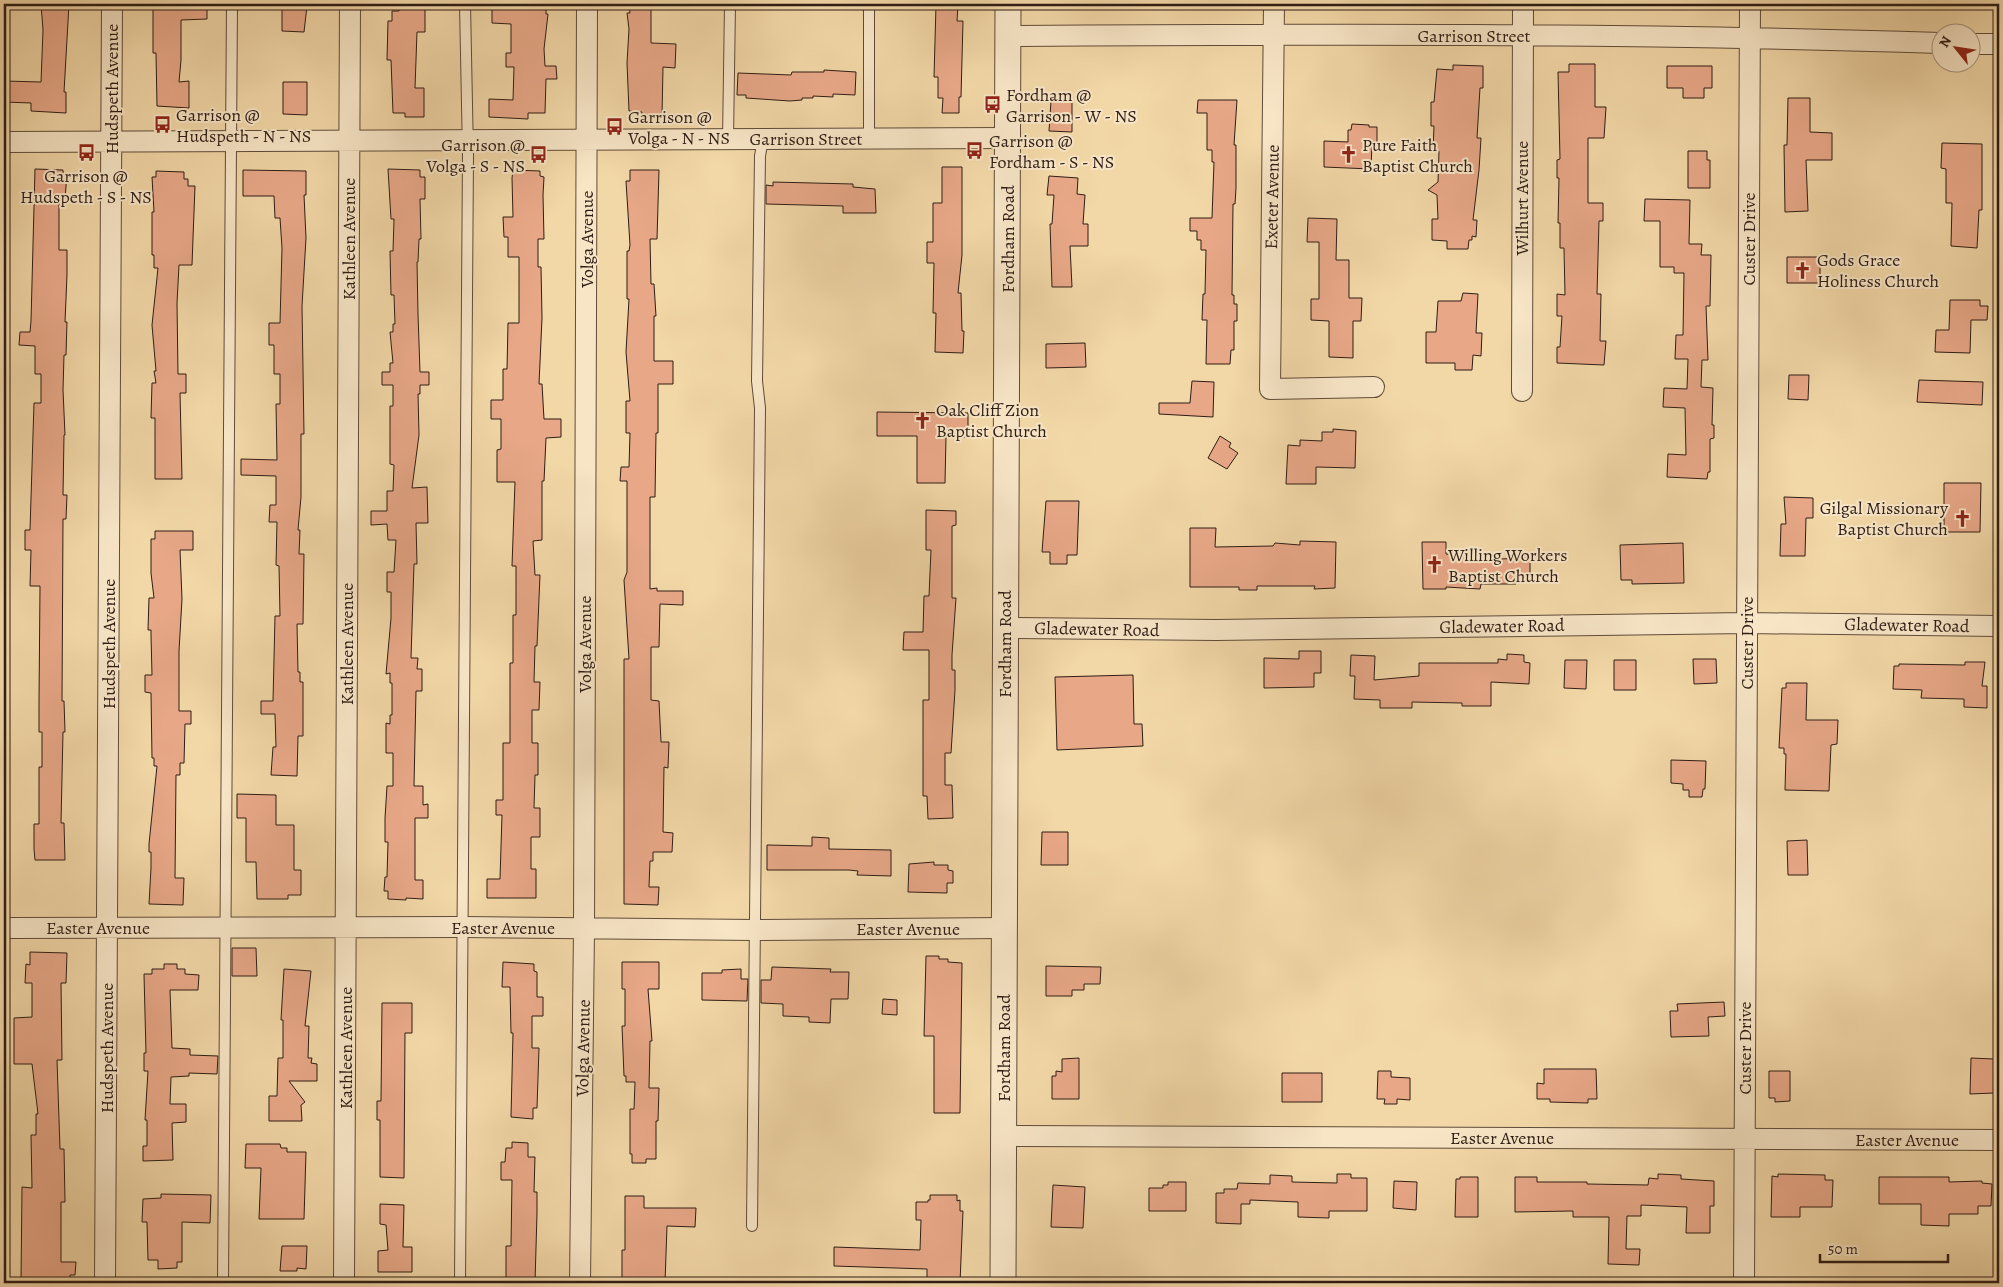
<svg xmlns="http://www.w3.org/2000/svg" width="2003" height="1287" font-family="Alegreya,serif">
<style>
.building{fill:#e8a888;stroke:#2e1d15}
.lines{fill:none;stroke-linecap:round;stroke-linejoin:round}
.service-casing{stroke:#5f4c3a;stroke-width:12}
.minor-casing{stroke:#5f4c3a;stroke-width:22}
.tertiary-casing{stroke:#5f4c3a;stroke-width:27}
.service{stroke:#f7e5c6;stroke-width:10}
.minor{stroke:#f7e5c6;stroke-width:20}
.tertiary{stroke:#f7e5c6;stroke-width:25}
.labels{text-anchor:middle;dominant-baseline:central;stroke-width:4;stroke-linejoin:round;paint-order:stroke}
.street-label{font-size:18px;fill:#2e1d15;stroke:#f7e5c6}
.poi-label{font-size:18px;fill:#2e1d15;stroke:#f7e5c6;text-anchor:start}
</style>
<rect width="100%" height="100%" fill="#f2d7a7"/>
<filter id="stains"><feTurbulence type="fractalNoise" baseFrequency=".004" numOctaves="4"/><feColorMatrix values="0 0 0 0 .2 0 0 0 0 .09 0 0 0 0 .02 0 0 0 .5 -.17"/></filter>
<radialGradient id="worn" r=".72"><stop offset=".6" stop-color="#630" stop-opacity="0"/><stop offset="1" stop-color="#630" stop-opacity=".3"/></radialGradient>
<path class="building" d="M41 4H69L64 92H66V113L31 111V103L4 102V81L41 82 43 30Z
M158 4H180L179 7H207V19L181 20V60L179 82 189 81V108L157 106 156 53H153V9H158Z
M282 4H304V6H307L304 32 282 31Z
M399 4H425V32H417L415 88H424V117H405V113H393L391 60H387L388 21H392V11H399Z
M492 4 546 5V14H548L544 49 545 66H556L557 79H546L545 113H528V119L489 117V99L513 100 514 67H506V53H511V24L492 23Z
M629 4H651V43L676 44 675 68 663 67 662 116 642 115V112L629 111 627 63 629 29 627 13H630Z
M936 5H958L957 21H963L961 97H959V113H942L943 98H938V77H934Z
M1569 64H1595V107H1606L1604 138H1588V203H1603V221H1599L1597 294H1601L1600 341H1606L1604 365 1557 363V347H1560L1562 316H1557V294L1565 295 1564 248H1560V223H1558L1559 178H1557V160L1560 159 1558 72H1569Z
M1453 65 1483 66V88H1480L1477 138H1481L1479 170 1473 220H1477L1476 237 1472 236V240H1469L1468 249H1447V241L1432 240V219H1438L1437 195 1428 190 1438 182 1439 151 1433 150 1434 126H1431V102H1434L1437 69 1453 70Z
M1667 66H1712V88H1704V98H1683V88H1667Z
M824 70 856 72 855 95 833 94V97L813 96V98H802V100L790 101 746 98V95H737L738 73 791 75 792 72H824Z
M283 82H307V115L283 114Z
M1788 98H1810V132L1832 133V160H1806L1808 211 1785 212 1784 145H1787Z
M1198 100H1237L1234 145H1236V188L1235 204H1233L1232 295H1234V304H1237V321H1234V350H1231L1230 364H1206L1207 320H1202L1203 294H1205L1206 250H1201V240H1197V231H1190V218H1212L1214 162H1212V150H1207V113H1197Z
M1051 101H1072V132L1049 131Z
M1352 124 1369 125V127H1377V142H1372L1371 169 1324 167V141L1348 142V130H1351Z
M1942 143 1982 144V210H1979L1977 248 1951 246 1952 203H1946V169L1941 168Z
M1688 151H1707V160H1710V188H1688Z
M942 167H962V255L958 293H961L962 331H964L963 353 935 352 936 313H933L934 263H927V242H933V203H942Z
M35 169 63 170V174H67L65 199H59V250H67V275L65 322H67L66 355H64L63 390 65 435H64L63 495H67L66 519H63L62 701H64L65 732H63L61 823H64L65 860H35L34 849V824H39V767H42V732H39V701L40 586H30L31 550H25V530H30L34 403H41V374H35V346L19 345 20 332H30L31 321Z
M388 169 420 170V177H425V199H420L421 239H419L418 262H417L418 314 420 372H429V385H420V394H418L419 435 412 488 427 487 428 523H416L417 564H414L411 658H418L417 669H422V691H416L414 786H423V805L428 804V818H415V880H423V899L406 898V900L388 899V891H384L385 877H387L388 842H385V818L387 786H393V753H386V723L390 724V715H392V683H390V673L386 674 391 618V592H387V572H394L396 540H388L387 524 371 525V511H387V491H393L394 465 390 464V406H393V385H382V372H390V363H393L390 332H393V324H395L394 295H391L390 251H393L394 219H391Z
M243 170 306 171V195H304L306 238 302 306 304 434H301V497L298 530H300L299 554H304L303 624H297L298 672H300V682H303V736H298L297 776 271 775 273 747H276L275 714H261V701H273L275 616H280L279 566 276 565 277 522H269L270 505H276V476L241 475V459L277 460 276 404H280V374H274V345H269V323H280L282 248 280 218H275L274 196H243Z
M513 170 540 171V176L544 177 543 195 544 239H538V267H541L542 318 539 384H542L544 419H561V437L546 438 544 481H542V540L533 541 535 575H540L537 646H535L534 682H540L539 710H532V743H538V775H535L534 808H540V837H531V869H536V898H487V879H500L502 815H496V800H503V743H510V663H513V615H516V566H512L515 482H497V450L501 449V419H491V400H503V369H507L508 323H519V257H508V237H504L503 217H513L512 178Z
M630 170H659L657 239H650L651 284H654L656 316H654V361H673V384H658V433H656L655 497H650V589L657 588V591H683V605L660 604 659 647H651V700L659 701 661 742H669L668 768 664 767 663 832 673 833 672 852H653V861H650L649 887H659L658 905 624 904V659H629L624 580 627 572V481H620L621 467H629L630 433H626V401H630L626 352 629 299H627V251H629L630 245 626 181H630Z
M156 171 184 172V179H188V186H195L192 265H179L177 303 178 374H186V393H180L182 479H155V418H151L152 383H156L154 371H156L152 325 158 268H154V255H152V212H154L152 177H156Z
M1049 176 1078 178 1077 194 1085 195 1083 224H1088V246H1070L1072 287H1052L1050 224H1052L1054 195H1047Z
M773 182 853 184V187L875 189 876 213H843V206L766 204V185L773 186Z
M1645 199 1690 200 1689 244H1702L1701 255H1711L1710 306H1706L1708 360H1702L1701 387 1713 388 1712 425H1714V438L1710 439V472H1708L1707 479 1667 477 1668 454 1686 455 1685 408 1663 407 1664 388 1687 389 1688 359H1675L1676 335H1683L1684 273H1674V267H1660V221H1644Z
M1308 218 1337 219 1336 260H1349V298H1362L1361 321H1353V358L1329 357V321L1311 320V299H1319V242H1307Z
M1787 257H1820V283H1787Z
M1463 293 1478 294 1476 333H1482L1481 356 1473 355 1472 370H1455V363H1426V332H1436L1438 301H1461Z
M1950 300H1980V306H1988L1987 320H1971L1970 353 1935 352 1936 330H1949Z
M1085 343 1086 367 1046 368V344Z
M1789 375H1809L1808 400 1788 399Z
M1919 380 1983 382 1982 405 1917 402Z
M1192 381 1214 382 1213 417 1159 414V403H1190Z
M877 412 968 413V437H946L945 483H917V436H877Z
M1333 429 1356 431 1355 468 1316 467V484H1286L1288 445 1300 446V440L1322 441V432H1333Z
M1220 436 1231 443 1229 447 1238 453 1227 469 1208 458Z
M1944 483H1981L1980 532H1944Z
M1784 497 1813 498V518H1806L1805 556H1780L1781 524H1786Z
M1046 501H1079L1077 555H1067V564H1050V552H1042Z
M926 510 956 511V525L952 526V598H956L952 655V670H955V690L951 753H945V785H952L953 818 928 819 927 796H923V700H929V650H903L904 632H923L924 596H929L931 550H926Z
M1190 528H1216L1215 547 1273 546 1275 543 1300 545V541L1336 542 1335 588 1314 589 1315 586H1257V590H1239V587H1190Z
M155 531H193V550H180L182 599 179 651V711H191V724H185L184 763H180V775H176L175 878H184L183 905 149 904 151 868V852H149V844L157 766H154V758H152L151 693 145 692V675H152L151 636V630H148L149 598H154L151 573V539H155Z
M1422 542H1446V554L1470 556V560L1498 562V559L1530 558V578L1516 579V584H1481L1480 589 1446 587V589H1423Z
M1683 543 1684 583 1632 584V580H1621L1620 545Z
M1299 651H1321V673H1314V687L1264 688V658L1299 659Z
M1507 654 1524 655V662L1530 663 1529 684 1491 682V706H1462V703L1412 702V708H1380V700L1354 699 1355 676H1350L1351 655 1375 656 1374 680 1419 676V663H1498V659L1507 660Z
M1693 659H1716L1717 683 1694 684Z
M1565 660H1587L1586 689 1564 688Z
M1614 660H1636V690H1614Z
M1965 662H1985L1982 686H1987V708L1964 707V699L1921 698 1922 690 1893 689 1894 666H1899V664L1965 665Z
M1133 675 1134 724H1142L1143 746 1057 750 1055 677Z
M1786 683H1807L1806 720H1838L1837 744 1831 745 1829 791 1785 790 1786 754H1784V748H1779L1782 688H1786Z
M1671 760 1706 761 1705 789H1703L1702 797H1689V790H1683V784L1671 783Z
M237 794 276 795V825H294V870H301V895H288V899H257L256 862H246V818H237Z
M1042 832H1068V865H1041Z
M812 837 829 838V849L891 850V876L857 875 858 871 849 870H767V845L812 846Z
M1807 840 1808 875H1788L1787 841Z
M934 862V865H948V870L953 871V883H947V893L908 892 909 864Z
M232 948H256L257 976H232Z
M30 952 67 953 66 983H61L62 1060H57L60 1149H64L65 1202H61V1262H76L75 1275H70V1283H21L22 1187 32 1188 31 1135H36V1114H38L32 1064H14V1018L32 1017V983H25L26 964 30 965Z
M926 956H939V959H948V962L962 963 960 1113H934V1036H924Z
M503 962 534 964V971L537 972V997H543V1016H532V1048H539L537 1108H533V1119L511 1117 513 1033H511L510 987H502Z
M622 962H659V989H648L652 1041H650L649 1088H659L658 1121H656V1159H646V1163H632V1154H630V1109H634L635 1082H626V1076H624L622 1026H625V989H622Z
M164 964H177V969H185V974L199 975 198 990H170L172 1048 190 1049V1055L218 1056 217 1074 189 1073V1076L171 1077 170 1104H186V1122L172 1123 173 1160 143 1161V1146H147V1120H145L148 1071H144V1053H146L144 974H152V969H164Z
M1046 966 1101 967 1100 984H1084V990H1072V996H1046Z
M772 967 831 969 830 972H849L848 999H831L830 1023 809 1022V1017L783 1016V1004L761 1003V980H771Z
M284 969 311 971 305 1026H309L308 1058H312L311 1063 317 1064V1081H289L305 1102 301 1105 302 1121H269V1096H277L278 1058H283V1020H281Z
M741 969V979H748L747 1001 702 1000V973H722V970Z
M883 999 897 1000V1015L882 1014Z
M1724 1002 1725 1016 1708 1017 1709 1036 1671 1037 1670 1011H1678L1677 1004Z
M382 1003H412V1033H405L404 1178 380 1177V1120H377V1101H381Z
M1079 1058V1099H1052V1076H1056V1071L1062 1072V1059Z
M1971 1058 1994 1059V1093L1970 1094Z
M1544 1069H1596L1597 1099H1588V1103L1550 1102V1099H1537V1083L1544 1084Z
M1378 1071H1391V1077L1410 1078V1100L1397 1099V1104H1384L1385 1099H1377Z
M1769 1071H1790V1101L1775 1102V1098H1769Z
M1282 1073H1322V1102H1282Z
M512 1142 528 1143V1157H535L534 1192H537V1213L535 1283H506V1246H511L512 1180H501V1162H505L506 1148H512Z
M246 1144H280L281 1148H287V1152H306L304 1219H259L261 1168H245Z
M1337 1174H1351V1178H1367V1211H1329V1218L1298 1217V1202L1250 1200V1204H1241V1224L1216 1223V1193H1224V1189H1237L1238 1183 1270 1184V1175L1292 1176V1182L1337 1183Z
M1658 1174 1681 1175V1179L1714 1181V1206H1710V1233H1686L1687 1207 1641 1205V1216H1627L1626 1249H1640L1639 1265 1608 1264 1609 1217H1573V1211L1515 1212V1177H1537V1182H1587V1184L1648 1185 1649 1178 1658 1179Z
M1778 1174 1825 1175V1180H1833L1832 1207H1800V1217H1771L1772 1176 1778 1177Z
M1460 1177H1478V1217H1455L1456 1179H1460Z
M1879 1177H1949V1182L1982 1181V1183L1992 1184 1991 1206H1978V1214H1949V1226L1921 1225V1204H1879Z
M1394 1181 1417 1182 1416 1210 1393 1208Z
M1168 1182H1186V1211H1149V1188H1163V1185H1168Z
M1053 1185 1085 1187 1083 1228 1051 1227Z
M161 1194 211 1195 210 1223 182 1222V1262H177V1268L158 1269V1260H148L147 1222H142L143 1199 161 1198Z
M930 1195H957V1201L960 1200V1211H963L960 1283H927V1269L834 1266V1247L920 1250 921 1220H916V1202H928V1200H930Z
M625 1196H644V1208H696L695 1227 667 1226 665 1283H622V1250H625Z
M380 1204 404 1205 403 1247H412V1272H378V1251L388 1250 386 1225 380 1224Z
M282 1246H307L306 1269 297 1268V1271H280Z"/>
<g class="lines">
<defs>
<path id="service" d="M869 139V4
M728 140 730 4
M752 1226 760 408 757 381 760 156 763 139
M223 1283 232 4
M460 1283 468 155 465 4"/>
<path id="minor" d="M1274 4 1270 389 1374 387
M1008 36C1319 34 1630 33 1940 43
M1970 44H1999
M4 142 1008 138
M1522 391 1523 4
M1005 628 1216 630 1747 623 1999 626
M4 928 463 927 755 930 1003 928
M1004 1136 1999 1140
M105 1283 112 4
M344 1283 350 4
M580 1283 584 929 587 4
M1744 1283 1750 4"/>
<path id="tertiary" d="M1003 1283 1008 4"/>
</defs>
<use href="#service" class="service-casing"/>
<use href="#minor" class="minor-casing"/>
<use href="#tertiary" class="tertiary-casing"/>
<use href="#service" class="service"/>
<use href="#minor" class="minor"/>
<use href="#tertiary" class="tertiary"/>
</g>
<defs>
<symbol id="bus-bare" viewBox="-9 -9 18 18"><path d="M-5-6H5V4H4V6H2V4H-2V6H-4V4H-5ZM-3.5-4V0h7V-4ZM-3.5 1.2v1.5H-2V1.2ZM2 1.2v1.5H3.5V1.2Z" fill="#8f2418" stroke="#f7e5c6" stroke-width="2.5" paint-order="stroke"/></symbol>
<symbol id="church-bare" viewBox="-9 -9 18 18"><path d="M-1.2-6h2.4v3.5h3.3v2.4h-3.3V6h-2.4V-.1h-3.3v-2.4h3.3Z" fill="#8f2418" stroke="#f7e5c6" stroke-width="2.5" paint-order="stroke"/></symbol>
</defs>
<g fill-rule="evenodd">
<use href="#bus-bare" x="980" y="92" width="25" height="25"/>
<use href="#bus-bare" x="150" y="112" width="25" height="25"/>
<use href="#bus-bare" x="602" y="114" width="25" height="25"/>
<use href="#bus-bare" x="962" y="138" width="25" height="25"/>
<use href="#bus-bare" x="74" y="140" width="25" height="25"/>
<use href="#bus-bare" x="526" y="142" width="25" height="25"/>
<use href="#church-bare" x="1336" y="142" width="25" height="25"/>
<use href="#church-bare" x="1790" y="258" width="25" height="25"/>
<use href="#church-bare" x="910" y="408" width="25" height="25"/>
<use href="#church-bare" x="1950" y="506" width="25" height="25"/>
<use href="#church-bare" x="1422" y="552" width="25" height="25"/>
</g>
<g class="labels">
<g class="street-label">
<text x="1474" y="36">Garrison Street</text>
<text transform="translate(112 89) rotate(-90)">Hudspeth Avenue</text>
<text x="806" y="139">Garrison Street</text>
<text transform="translate(1272 197) rotate(-89)">Exeter Avenue</text>
<text transform="translate(1522 198) rotate(-90)">Wilhurt Avenue</text>
<text transform="translate(349 239) rotate(-90)">Kathleen Avenue</text>
<text transform="translate(587 239) rotate(-90)">Volga Avenue</text>
<text transform="translate(1008 239) rotate(-90)">Fordham Road</text>
<text transform="translate(1749 239) rotate(-90)">Custer Drive</text>
<text transform="translate(1907 625) rotate(1)">Gladewater Road</text>
<text transform="translate(1502 626) rotate(-1)">Gladewater Road</text>
<text transform="translate(1097 629) rotate(1)">Gladewater Road</text>
<text transform="translate(1747 643) rotate(-90)">Custer Drive</text>
<text transform="translate(109 644) rotate(-90)">Hudspeth Avenue</text>
<text transform="translate(347 644) rotate(-90)">Kathleen Avenue</text>
<text transform="translate(585 644) rotate(-90)">Volga Avenue</text>
<text transform="translate(1005 644) rotate(-90)">Fordham Road</text>
<text x="98" y="928">Easter Avenue</text>
<text x="503" y="928">Easter Avenue</text>
<text x="908" y="929">Easter Avenue</text>
<text transform="translate(107 1048) rotate(-90)">Hudspeth Avenue</text>
<text transform="translate(346 1048) rotate(-90)">Kathleen Avenue</text>
<text transform="translate(583 1048) rotate(-89)">Volga Avenue</text>
<text transform="translate(1004 1048) rotate(-90)">Fordham Road</text>
<text transform="translate(1745 1048) rotate(-90)">Custer Drive</text>
<text x="1502" y="1138">Easter Avenue</text>
<text x="1907" y="1140">Easter Avenue</text>
</g>
<g class="poi-label">
<text x="1006" y="95">Fordham @<tspan x="1006" dy="21">Garrison - W - NS</tspan></text>
<text x="176" y="115">Garrison @<tspan x="176" dy="21">Hudspeth - N - NS</tspan></text>
<text x="628" y="117">Garrison @<tspan x="628" dy="21">Volga - N - NS</tspan></text>
<text x="989" y="141">Garrison @<tspan x="989" dy="21">Fordham - S - NS</tspan></text>
<text x="525" y="145" text-anchor="end">Garrison @<tspan x="525" dy="21">Volga - S - NS</tspan></text>
<text x="1362" y="145">Pure Faith<tspan x="1362" dy="21">Baptist Church</tspan></text>
<text x="86" y="176" text-anchor="middle">Garrison @<tspan x="86" dy="21">Hudspeth - S - NS</tspan></text>
<text x="1817" y="260">Gods Grace<tspan x="1817" dy="21">Holiness Church</tspan></text>
<text x="936" y="410">Oak Cliff Zion<tspan x="936" dy="21">Baptist Church</tspan></text>
<text x="1948" y="508" text-anchor="end">Gilgal Missionary<tspan x="1948" dy="21">Baptist Church</tspan></text>
<text x="1448" y="555">Willing Workers<tspan x="1448" dy="21">Baptist Church</tspan></text>
</g>
</g>
<rect width="2003" height="1287" fill="none" stroke="#f2d7a7" stroke-width="20"/>
<rect x="5" y="5" width="1993" height="1277" fill="none" stroke="#2e1d15" stroke-width="2.5"/>
<rect x="10" y="10" width="1983" height="1267" fill="none" stroke="#2e1d15"/>
<g transform="translate(1956 48) rotate(300)"><circle r="24" fill="#f7e5c6" stroke="#a7957f"/>
<path d="M0-4L9 19L0 12L-9 19Z" fill="#8f2418"/>
<text y="-8" font-size="14" font-weight="bold" text-anchor="middle" fill="#2e1d15">N</text>
</g>
<path d="M1820 1254v8h128v-8" fill="none" stroke="#2e1d15" stroke-width="2.5"/>
<text x="1828" y="1254" font-size="15" fill="#2e1d15" stroke="#f7e5c6" stroke-width="4" paint-order="stroke">50 m</text>
<rect width="100%" height="100%" filter="url(#stains)"/>
<rect width="100%" height="100%" fill="url(#worn)"/>
</svg>
